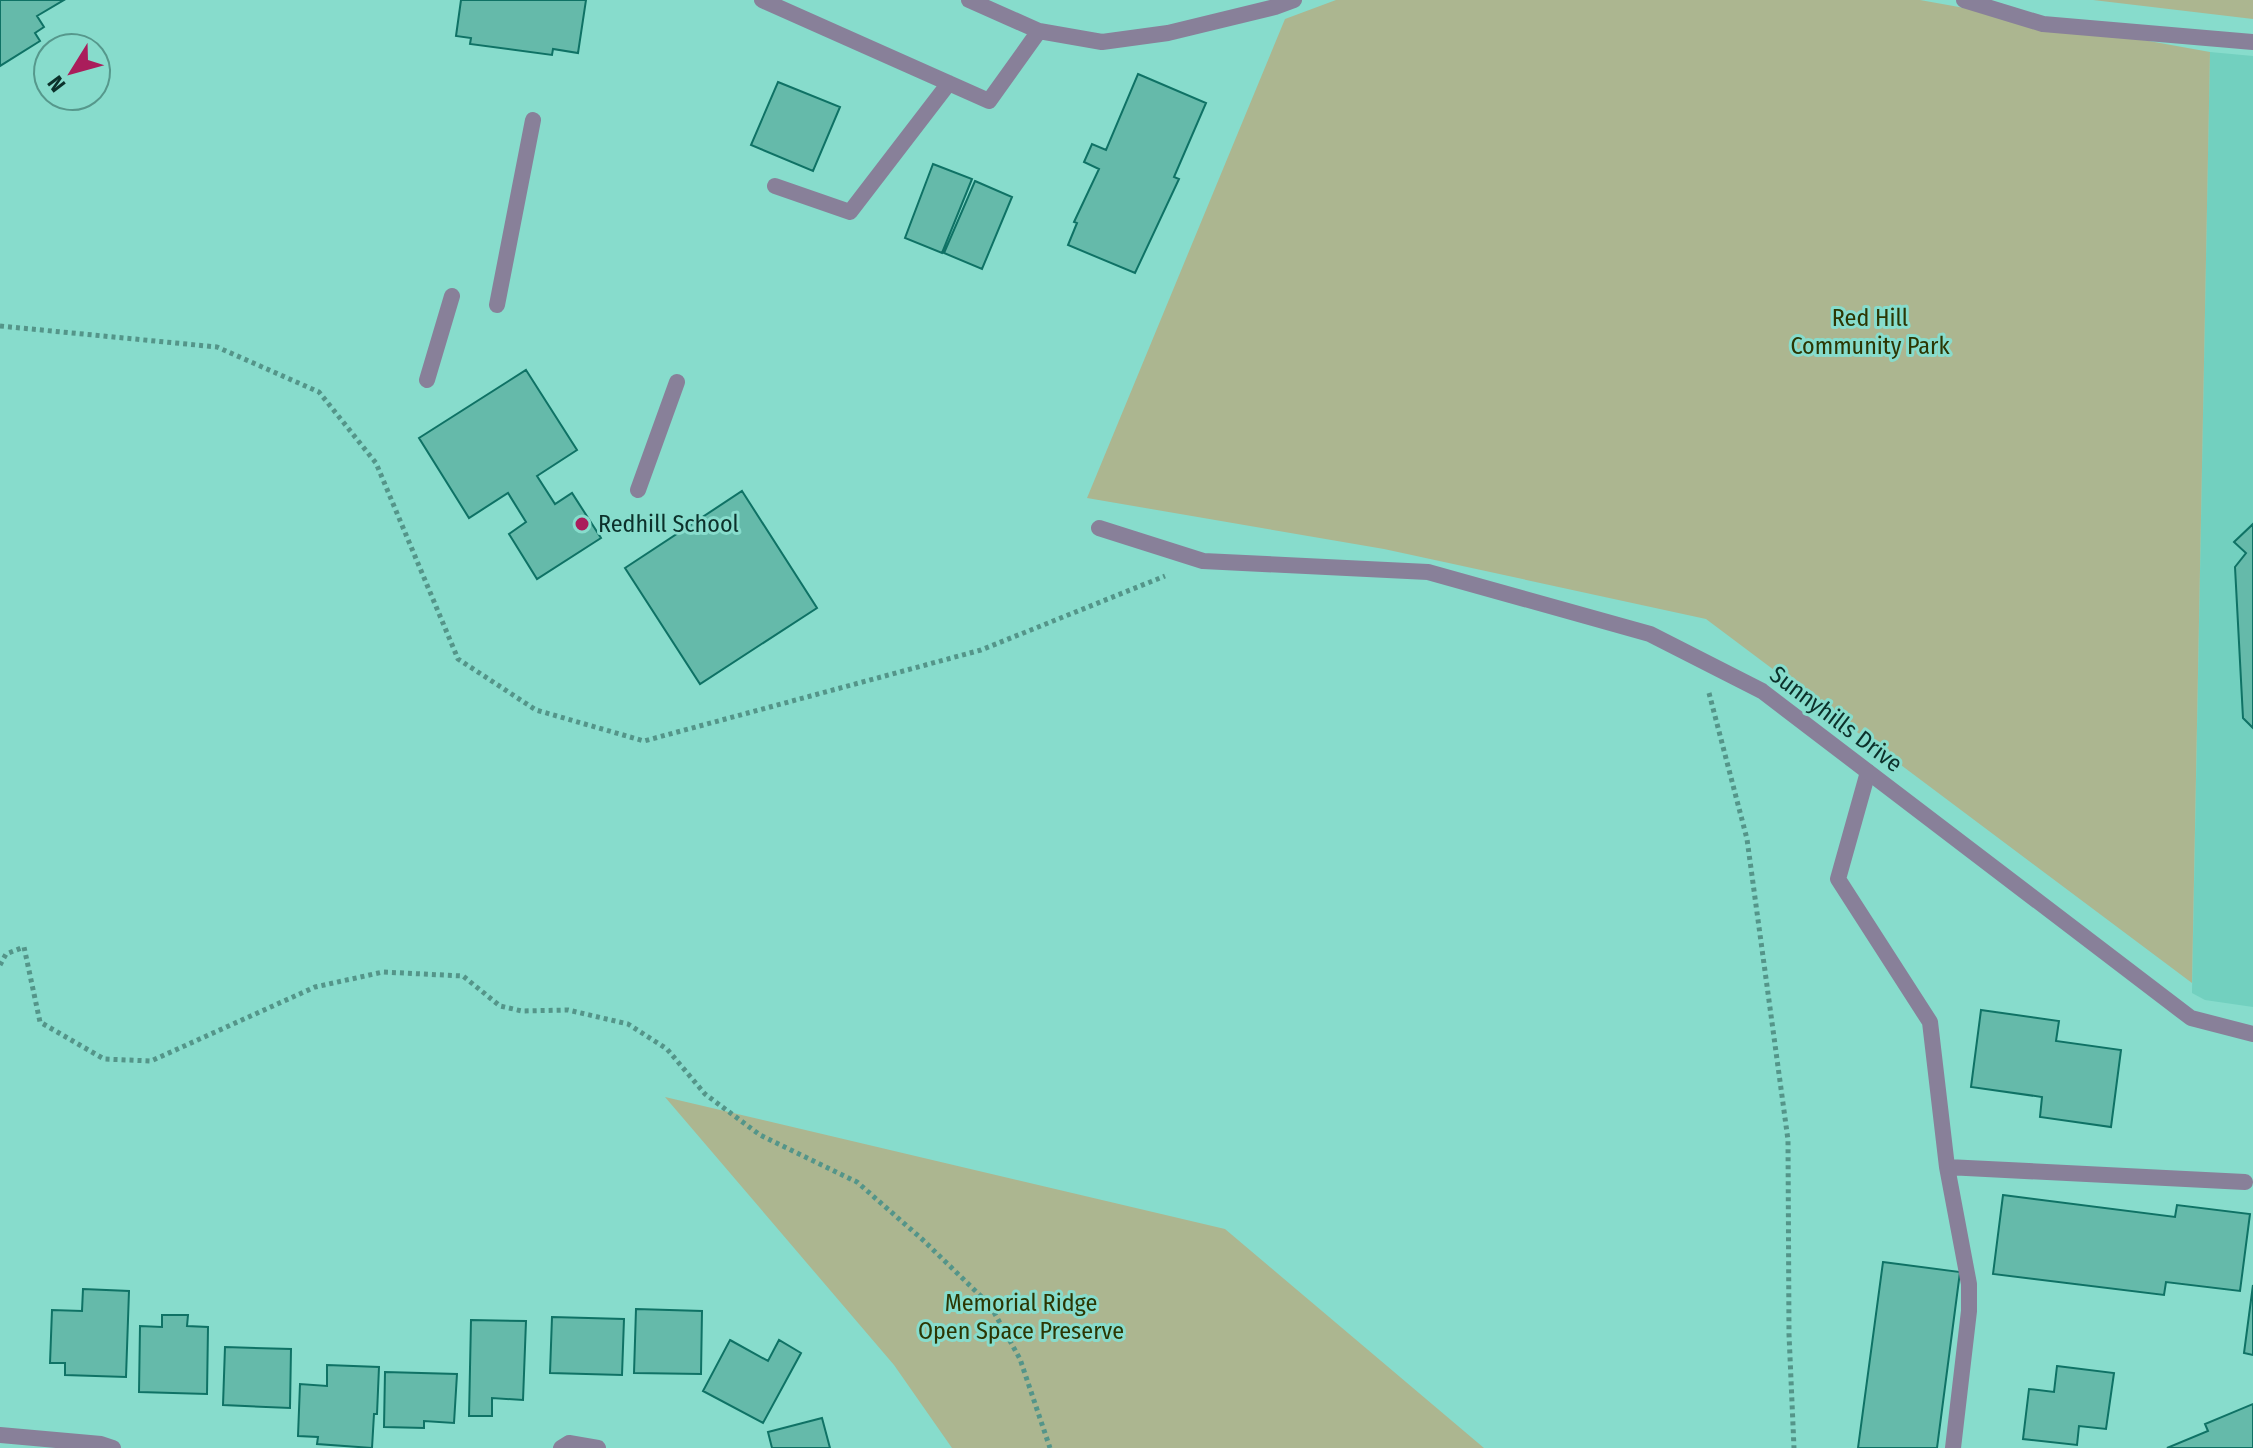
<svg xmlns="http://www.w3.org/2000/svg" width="2253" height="1448" font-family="'Fira Sans Condensed',sans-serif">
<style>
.built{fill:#72d0bf}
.green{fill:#acb690}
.building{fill:#65baaa;stroke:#0f7265;stroke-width:2}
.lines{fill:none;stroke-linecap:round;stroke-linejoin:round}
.path{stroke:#549589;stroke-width:5;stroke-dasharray:4 4;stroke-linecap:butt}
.lane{stroke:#888099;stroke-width:16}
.street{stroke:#888099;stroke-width:16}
.poi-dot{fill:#aa1d5b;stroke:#87dccc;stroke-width:3}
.labels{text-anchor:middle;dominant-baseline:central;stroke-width:6;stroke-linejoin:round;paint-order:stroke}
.park-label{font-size:24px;fill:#2c3603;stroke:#87dccc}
.poi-label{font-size:24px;fill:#0c312b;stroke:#87dccc;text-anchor:start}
.street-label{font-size:24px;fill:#0c312b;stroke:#87dccc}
</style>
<rect width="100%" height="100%" fill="#87dccc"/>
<path class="built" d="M2210 52 2253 56V1007L2205 1000 2192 993Z"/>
<path class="green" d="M1336 0H1920L2210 52 2192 983 1706 619 1384 549 1087 498 1285 19Z
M2093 0H2253V19Z
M665 1097 1225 1229 1484 1448H952L894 1365Z"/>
<path class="building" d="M0 0H64L37 16 44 27 35 33 40 41 0 66Z
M461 0H586L578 53 553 49 552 55 470 44 471 38 456 36Z
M1138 74 1206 103 1174 177 1179 179 1135 273 1068 245 1077 223 1074 222 1099 169 1084 162 1092 144 1106 150Z
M778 82 840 107 813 171 751 145Z
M933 164 972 179 942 253 905 238Z
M975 181 1012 197 982 269 944 253Z
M526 370 577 450 537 476 555 504 572 493 601 538 537 579 509 534 526 522 508 493 469 518 419 438Z
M742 491 817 608 700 684 625 568Z
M2253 524V728L2243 718 2235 567 2246 553 2234 542Z
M1981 1010 2059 1021 2056 1041 2121 1050 2111 1127 2040 1117 2042 1097 1971 1087Z
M2003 1195 2175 1217 2177 1205 2250 1214 2240 1291 2166 1282 2164 1295 1993 1274Z
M1883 1262 1960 1272 1937 1448H1858Z
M2253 1285V1355L2244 1353Z
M83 1289 129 1291 126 1377 65 1375V1363H50L52 1310 82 1311Z
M636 1309 702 1311 701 1374 634 1373Z
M162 1315H188L187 1326 208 1327 207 1394 139 1392 140 1326 162 1327Z
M552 1317 624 1319 622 1375 550 1373Z
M471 1320 526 1321 523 1400 492 1398V1416H469Z
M730 1340 768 1361 779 1340 801 1353 763 1423 703 1391Z
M225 1347 291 1349 290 1408 223 1405Z
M327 1365 379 1367 377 1414H374L372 1448 317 1444 318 1437 298 1436 300 1384 327 1386Z
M2057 1366 2114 1373 2106 1429 2079 1426 2077 1445 2023 1439 2029 1389 2054 1392Z
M385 1372 457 1374 454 1423 424 1421V1428L384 1427Z
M2253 1404V1448H2167L2208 1431 2205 1424Z
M822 1418 830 1448H772L768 1432Z"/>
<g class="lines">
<path class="path" d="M0 326 217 347 319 392 376 463 458 659 536 710 644 741 981 650 1165 576
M1709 693 1747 839 1788 1140 1789 1334 1794 1448
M0 965 6 954 24 947 40 1022 104 1059 151 1061 315 987 383 972 463 976 500 1006 522 1011 568 1010 628 1024 667 1049 705 1094 760 1135 857 1182 923 1240 990 1305 1020 1359 1050 1448"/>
<path class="lane" d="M762 0 989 101 1039 31
M969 0 1039 31 1102 42 1168 33 1275 7 1294 0
M775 186 850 212 949 83
M497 305 533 120
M427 380 452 296
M638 490 677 382
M1868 772 1838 879 1930 1022 1947 1167 2245 1182
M1947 1167 1969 1284V1311L1953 1448"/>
<path class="street" d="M1964 0 2043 24 2253 42
M1099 528 1203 561 1428 572 1650 634 1762 691 2191 1018 2253 1034
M0 1435 101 1444 113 1448
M561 1448 569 1443 598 1448"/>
</g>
<circle class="poi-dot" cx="582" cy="524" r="8"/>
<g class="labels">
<g class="park-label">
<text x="1870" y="318">Red Hill<tspan x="1870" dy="28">Community Park</tspan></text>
<text x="1021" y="1303">Memorial Ridge<tspan x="1021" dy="28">Open Space Preserve</tspan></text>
</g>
<g class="poi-label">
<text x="598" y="524">Redhill School</text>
</g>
<g class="street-label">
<text transform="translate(1836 719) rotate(37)">Sunnyhills Drive</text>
</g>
</g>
<g transform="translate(72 72) rotate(233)"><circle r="38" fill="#87dccc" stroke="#56988c" stroke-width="2"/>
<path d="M0-6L14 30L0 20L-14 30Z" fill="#aa1d5b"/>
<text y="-12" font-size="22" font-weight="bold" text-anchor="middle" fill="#0c312b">N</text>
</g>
</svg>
